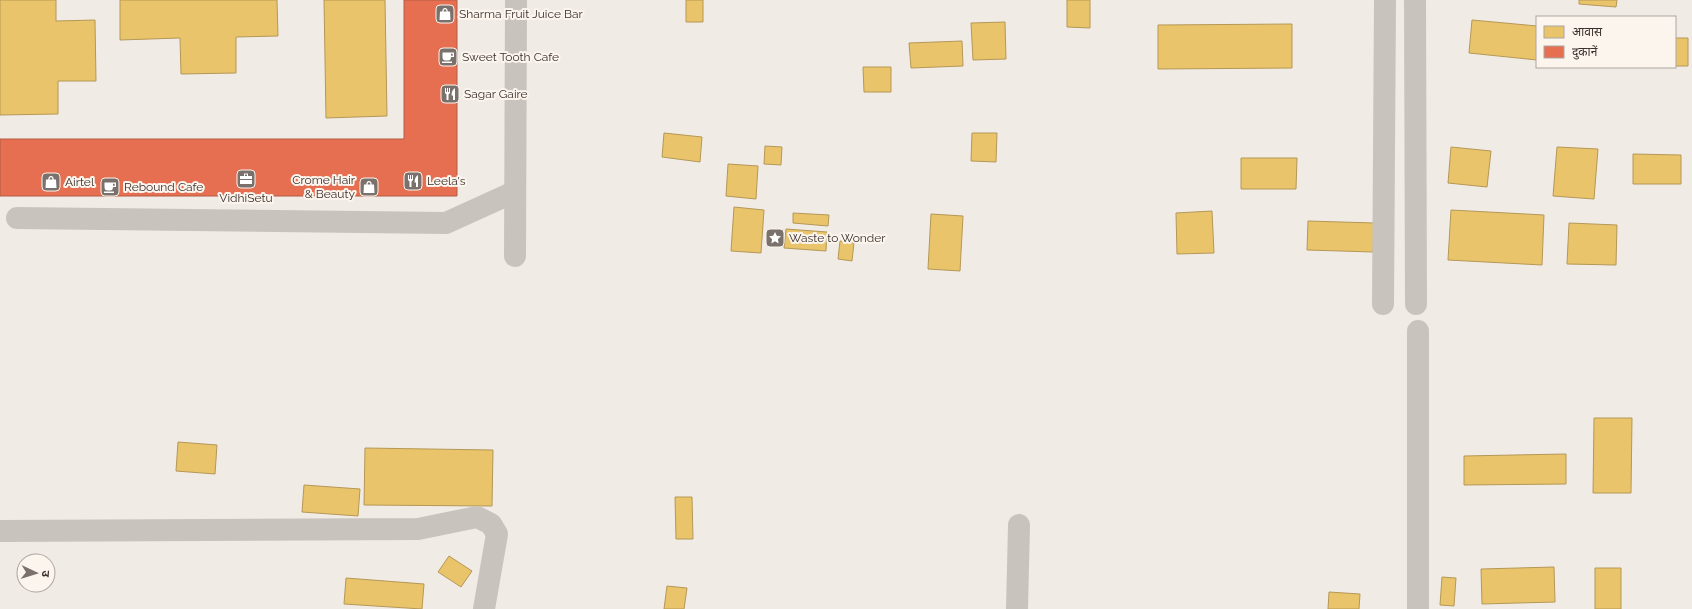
<svg xmlns="http://www.w3.org/2000/svg" width="1692" height="609" font-family="Raleway,'Noto Sans Devanagari',sans-serif">
<style>
.homes{fill:#e9c46a;stroke:#b59857}
.shops{fill:#e76f51;stroke:#b35c46}
.lines{fill:none;stroke-linecap:round;stroke-linejoin:round}
.minor{stroke:#c9c3be;stroke-width:22}
.labels{text-anchor:middle;dominant-baseline:central;stroke-width:4;stroke-linejoin:round;paint-order:stroke}
.poi-label{font-size:12px;fill:#3b302b;stroke:#fbf5ee;text-anchor:start}
</style>
<rect width="100%" height="100%" fill="#f0ebe5"/>
<path class="homes" d="M0 0H56V21L95 20 96 81H58V114L0 115Z
M120 0H277L278 36 236 37V73L181 74 180 38 120 40Z
M324 0H385L387 116 326 118Z
M686 0H703V22H686Z
M1067 0H1090V28L1067 27Z
M1579 0H1617L1616 7 1579 4Z
M1472 20 1537 26V60L1469 53Z
M1005 22 1006 59 973 60 971 23Z
M1292 24V68L1158 69V25Z
M1675 38H1688V66H1675Z
M962 41 963 66 911 68 909 43Z
M863 67H891V92H864Z
M664 133 702 137 700 162 662 157Z
M972 133H997L996 162 971 161Z
M765 146 782 147 781 165 764 164Z
M1451 147 1491 151 1487 187 1448 183Z
M1557 147 1598 149 1594 199 1553 196Z
M1633 154 1681 155V184H1633Z
M1241 158H1297L1296 189H1241Z
M728 164 758 166 756 199 726 196Z
M734 207 764 210 761 253 731 251Z
M1451 210 1544 215 1542 265 1448 260Z
M1212 211 1214 253 1177 254 1176 213Z
M793 213 829 215 828 226 793 223Z
M931 214 963 216 960 271 928 269Z
M1308 221 1374 223 1373 252 1307 250Z
M1569 223 1617 225 1616 265 1567 264Z
M786 229 827 232 826 251 784 248Z
M840 241 854 243 852 261 838 259Z
M1594 418H1632L1631 493H1593Z
M178 442 217 445 215 474 176 471Z
M365 448 493 450 492 506 364 505Z
M1566 454V484L1464 485V456Z
M304 485 360 489 358 516 302 512Z
M675 497H692L693 539H676Z
M449 556 472 571 461 587 438 572Z
M1554 567 1555 602 1482 604 1481 569Z
M1595 568H1621V609H1595Z
M1442 577 1456 578 1454 606 1440 605Z
M346 578 424 584 422 609 344 604Z
M667 586 687 588 684 609H664Z
M1329 592 1360 594 1359 609H1328Z"/>
<path class="shops" d="M404 0H457V196H0V139H404Z"/>
<g class="lines">
<path class="minor" d="M1415 0 1416 304
M17 218 446 223 514 192
M515 256 516 0
M1383 304 1385 0
M1418 331V609
M0 531 418 529 477 517 491 524 497 534 484 609
M1017 609 1019 525"/>
</g>
<defs>
<symbol id="shop-square" viewBox="-11 -11 22 22"><rect x="-9" y="-9" width="18" height="18" rx="4" fill="#7a716c" stroke="#fbf5ee"/><path d="M-5-2.5h2.3a2.7 3.5 0 0 1 5.4 0H5L5.5 6h-11ZM-1.5-2.5h3a1.5 2.3 0 0 0-3 0Z" fill="#fff"/></symbol>
<symbol id="cafe-square" viewBox="-11 -11 22 22"><rect x="-9" y="-9" width="18" height="18" rx="4" fill="#7a716c" stroke="#fbf5ee"/><path d="M-5.5-4.5H6V0H3Q3 3.5 0 3.5H-2.5Q-5.5 3.5-5.5 0ZM3-3.2v2h1.7v-2ZM-6 4.5H4V6H-6Z" fill="#fff"/></symbol>
<symbol id="restaurant-square" viewBox="-11 -11 22 22"><rect x="-9" y="-9" width="18" height="18" rx="4" fill="#7a716c" stroke="#fbf5ee"/><path d="M-5-6h1v4h1v-4h1v4h1v-4h1v5L-1.5 .5V6h-2V.5L-5-1ZM5-6V6H3V1.5H1.5Q1.5-4 5-6Z" fill="#fff"/></symbol>
<symbol id="office-square" viewBox="-11 -11 22 22"><rect x="-9" y="-9" width="18" height="18" rx="4" fill="#7a716c" stroke="#fbf5ee"/><path d="M-6-3h4V-5.5h4V-3h4V5H-6ZM-1-4.5V-3h2v-1.5ZM-6 0V1H6V0Z" fill="#fff"/></symbol>
<symbol id="sight-square" viewBox="-11 -11 22 22"><rect x="-9" y="-9" width="18" height="18" rx="4" fill="#7a716c" stroke="#fbf5ee"/><path d="M0-6L1.8-2.2L6-1.7L2.9 1.2L3.7 5.4L0 3.3L-3.7 5.4L-2.9 1.2L-6-1.7L-1.8-2.2Z" fill="#fff"/></symbol>
</defs>
<g fill-rule="evenodd">
<use href="#shop-square" x="434" y="3" width="22" height="22"/>
<use href="#cafe-square" x="437" y="46" width="22" height="22"/>
<use href="#restaurant-square" x="439" y="83" width="22" height="22"/>
<use href="#office-square" x="235" y="168" width="22" height="22"/>
<use href="#restaurant-square" x="402" y="170" width="22" height="22"/>
<use href="#shop-square" x="40" y="171" width="22" height="22"/>
<use href="#cafe-square" x="99" y="176" width="22" height="22"/>
<use href="#shop-square" x="358" y="176" width="22" height="22"/>
<use href="#sight-square" x="764" y="227" width="22" height="22"/>
</g>
<g class="labels">
<g class="poi-label">
<text x="459" y="14">Sharma Fruit Juice Bar</text>
<text x="462" y="57">Sweet Tooth Cafe</text>
<text x="464" y="94">Sagar Gaire</text>
<text x="355" y="180" text-anchor="end">Crome Hair<tspan x="355" dy="14">&amp; Beauty</tspan></text>
<text x="427" y="181">Leela's</text>
<text x="65" y="182">Airtel</text>
<text x="124" y="187">Rebound Cafe</text>
<text x="246" y="198" text-anchor="middle">VidhiSetu</text>
<text x="789" y="238">Waste to Wonder</text>
</g>
</g>
<rect x="1536" y="16" width="140" height="52" fill="#fbf5ee" stroke="#aea6a0"/>
<rect x="1544" y="26" width="20" height="12" fill="#e9c46a" stroke="#aea6a0"/>
<text x="1572" y="36" font-size="12" fill="#3b302b">आवास</text>
<rect x="1544" y="46" width="20" height="12" fill="#e76f51" stroke="#aea6a0"/>
<text x="1572" y="56" font-size="12" fill="#3b302b">दुकानें</text>
<g transform="translate(36 573) rotate(94)"><circle r="19" fill="#fbf5ee" stroke="#aea6a0"/>
<path d="M0-3L7 15L0 10L-7 15Z" fill="#7a716c"/>
<text y="-6" font-size="11" font-weight="bold" text-anchor="middle" fill="#3b302b">उ</text>
</g>
</svg>
